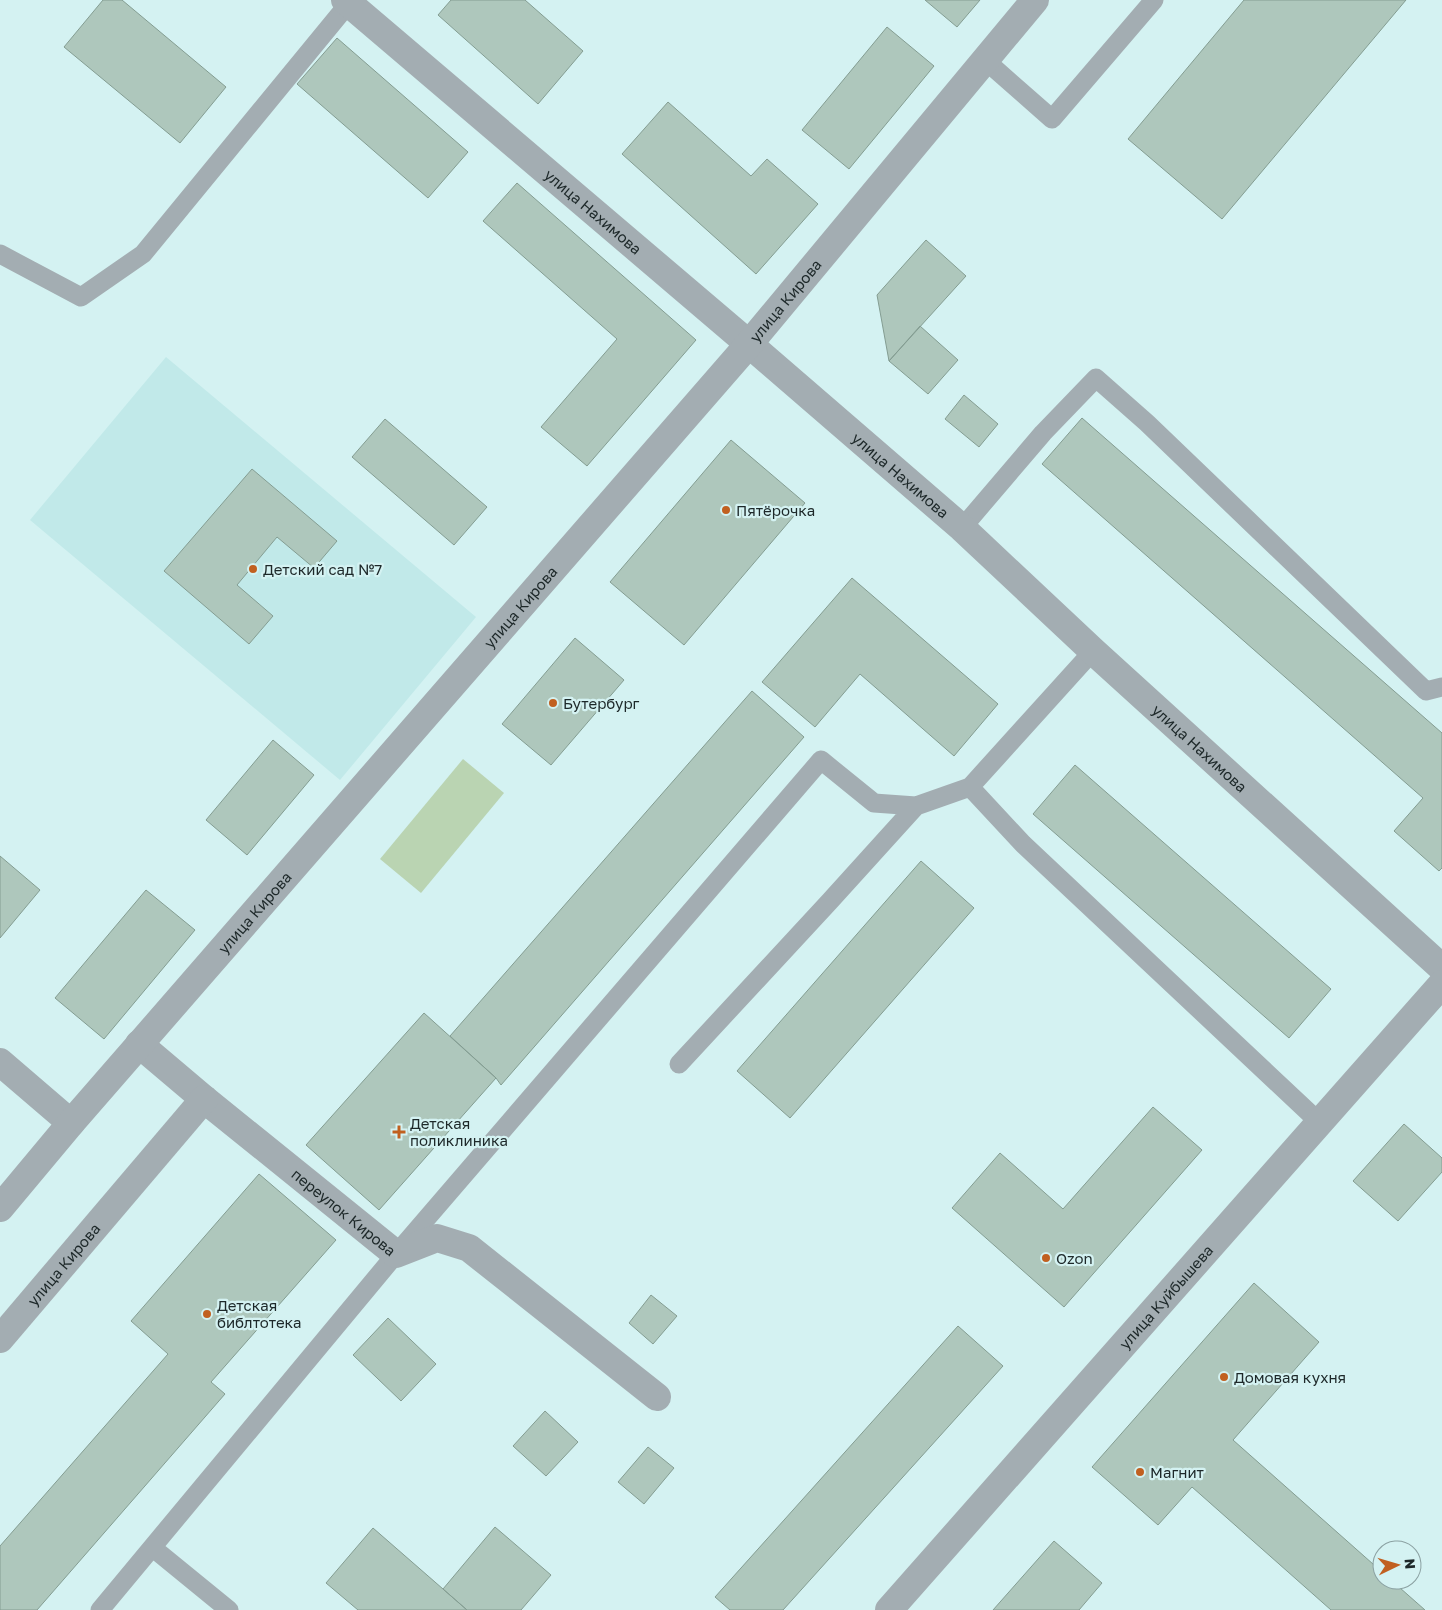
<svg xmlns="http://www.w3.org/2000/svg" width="1442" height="1610" font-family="'Golos Text',sans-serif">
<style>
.built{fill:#c1e9e9}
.green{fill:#bad4b2}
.building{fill:#aec7bc;stroke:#849d92}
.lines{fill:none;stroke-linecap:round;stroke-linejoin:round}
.lane{stroke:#a3adb2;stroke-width:19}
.street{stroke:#a3adb2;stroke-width:28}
.poi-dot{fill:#c16020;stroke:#d4f2f2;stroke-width:2}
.labels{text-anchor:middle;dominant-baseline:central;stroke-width:4.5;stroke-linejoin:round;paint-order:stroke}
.street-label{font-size:15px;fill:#1d2829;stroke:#d4f2f2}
.poi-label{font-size:15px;fill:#1d2829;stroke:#d4f2f2;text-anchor:start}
</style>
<rect width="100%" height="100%" fill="#d4f2f2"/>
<path class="built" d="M166 357 476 617 340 780 30 520Z"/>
<path class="green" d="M463 759 504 793 421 893 380 859Z"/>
<path class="building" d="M103 0H122L226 87 180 143 64 47Z
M451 0H525L583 51 538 104 438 15Z
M925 0H980L957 27Z
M1244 0H1406L1222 219 1128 139Z
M887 27 934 66 849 169 802 130Z
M337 38 468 152 428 198 297 84Z
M668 102 751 176 767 159 818 204 756 274 622 154Z
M517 183 696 340 587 466 541 427 617 339 483 221Z
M926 240 966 276 889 361 877 295Z
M920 326 958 360 928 394 889 361Z
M964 395 998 424 979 447 945 419Z
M1082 418 1442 733V868L1439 871 1394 831 1423 798 1042 464Z
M385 419 487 507 454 545 352 457Z
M731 440 805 503 684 645 610 582Z
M252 469 337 541 314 568 277 537 237 585 273 616 249 644 164 571Z
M852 578 998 704 954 756 860 674 815 727 762 682Z
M575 638 624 680 551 765 502 724Z
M752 691 804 737 501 1085 496 1078 450 1036Z
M273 740 314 775 247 855 206 820Z
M1075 765 1331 989 1289 1038 1033 814Z
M0 856 40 890 0 938Z
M921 861 974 908 790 1118 737 1071Z
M146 890 195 930 104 1039 55 998Z
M424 1013 496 1078 379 1210 306 1145Z
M1153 1107 1202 1150 1064 1307 952 1208 1000 1153 1063 1209Z
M1404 1124 1442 1158V1172L1398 1221 1353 1181Z
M259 1174 336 1240 211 1382 225 1394 37 1610H0V1546L168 1354 131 1321Z
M1254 1283 1319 1342 1233 1440 1382 1572V1580H1391L1425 1610H1331L1192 1487 1158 1525 1092 1467Z
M651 1295 677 1316 653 1344 629 1323Z
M388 1318 436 1364 401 1401 353 1355Z
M958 1326 1003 1366 783 1610H730L715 1597Z
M545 1411 578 1442 546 1476 513 1446Z
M648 1447 674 1468 644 1504 618 1482Z
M495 1527 551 1575 521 1610H467L443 1589Z
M373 1528 443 1589 467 1610H358L326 1583Z
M1054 1541 1102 1583 1079 1610H993Z"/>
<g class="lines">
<path class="lane" d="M985 60 1052 119 1154 0
M0 254 81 297 143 254 349 3
M962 528 1043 433 1096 378 1147 423 1426 691 1442 687
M1093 651 970 787 1023 844 1319 1122
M679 1064 830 901 916 806
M153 1548 229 1610
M100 1610 396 1254 821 760 874 803 916 806 970 787"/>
<g class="street">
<path id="s1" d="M345 0 749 344 962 528 1093 651 1442 968"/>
<path id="s2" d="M139 1044 204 1099 396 1254 437 1238 469 1248 657 1397"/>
<path d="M0 1062 71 1123"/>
<path id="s3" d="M0 1208 71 1123 749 344 1035 0"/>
<path id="s4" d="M0 1339 204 1099"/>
<path id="s5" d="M889 1610 1442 984"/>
</g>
</g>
<g class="poi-dot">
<circle cx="726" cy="510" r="5"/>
<circle cx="253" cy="569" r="5"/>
<circle cx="553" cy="703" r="5"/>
<path d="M396.5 1124.5h5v5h5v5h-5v5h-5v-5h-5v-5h5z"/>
<circle cx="1046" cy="1258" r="5"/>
<circle cx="207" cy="1314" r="5"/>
<circle cx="1224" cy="1377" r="5"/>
<circle cx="1140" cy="1472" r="5"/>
</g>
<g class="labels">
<g class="street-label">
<text stroke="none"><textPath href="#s1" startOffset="326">улица Нахимова</textPath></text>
<text stroke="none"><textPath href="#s3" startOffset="1200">улица Кирова</textPath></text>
<text stroke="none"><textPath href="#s1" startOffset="731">улица Нахимова</textPath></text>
<text stroke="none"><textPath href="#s3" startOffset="795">улица Кирова</textPath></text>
<text stroke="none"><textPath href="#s1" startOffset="1136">улица Нахимова</textPath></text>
<text stroke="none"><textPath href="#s3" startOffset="390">улица Кирова</textPath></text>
<text stroke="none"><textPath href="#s2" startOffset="265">переулок Кирова</textPath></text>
<text stroke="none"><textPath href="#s4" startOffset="98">улица Кирова</textPath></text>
<text stroke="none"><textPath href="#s5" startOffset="418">улица Куйбышева</textPath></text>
</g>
<g class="poi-label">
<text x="736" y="510">Пятёрочка</text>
<text x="263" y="569">Детский сад №7</text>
<text x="563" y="703">Бутербург</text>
<text x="410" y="1123">Детская<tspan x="410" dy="17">поликлиника</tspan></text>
<text x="1056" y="1258">Ozon</text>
<text x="217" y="1305">Детская<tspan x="217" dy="17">библтотека</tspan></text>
<text x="1234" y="1377">Домовая кухня</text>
<text x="1150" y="1472">Магнит</text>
</g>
</g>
<g transform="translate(1397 1565) rotate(85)"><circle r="24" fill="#d4f2f2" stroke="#8ba1a2"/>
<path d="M0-4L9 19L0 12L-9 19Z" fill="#c16020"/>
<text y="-8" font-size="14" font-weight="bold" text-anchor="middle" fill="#1d2829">N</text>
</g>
</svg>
